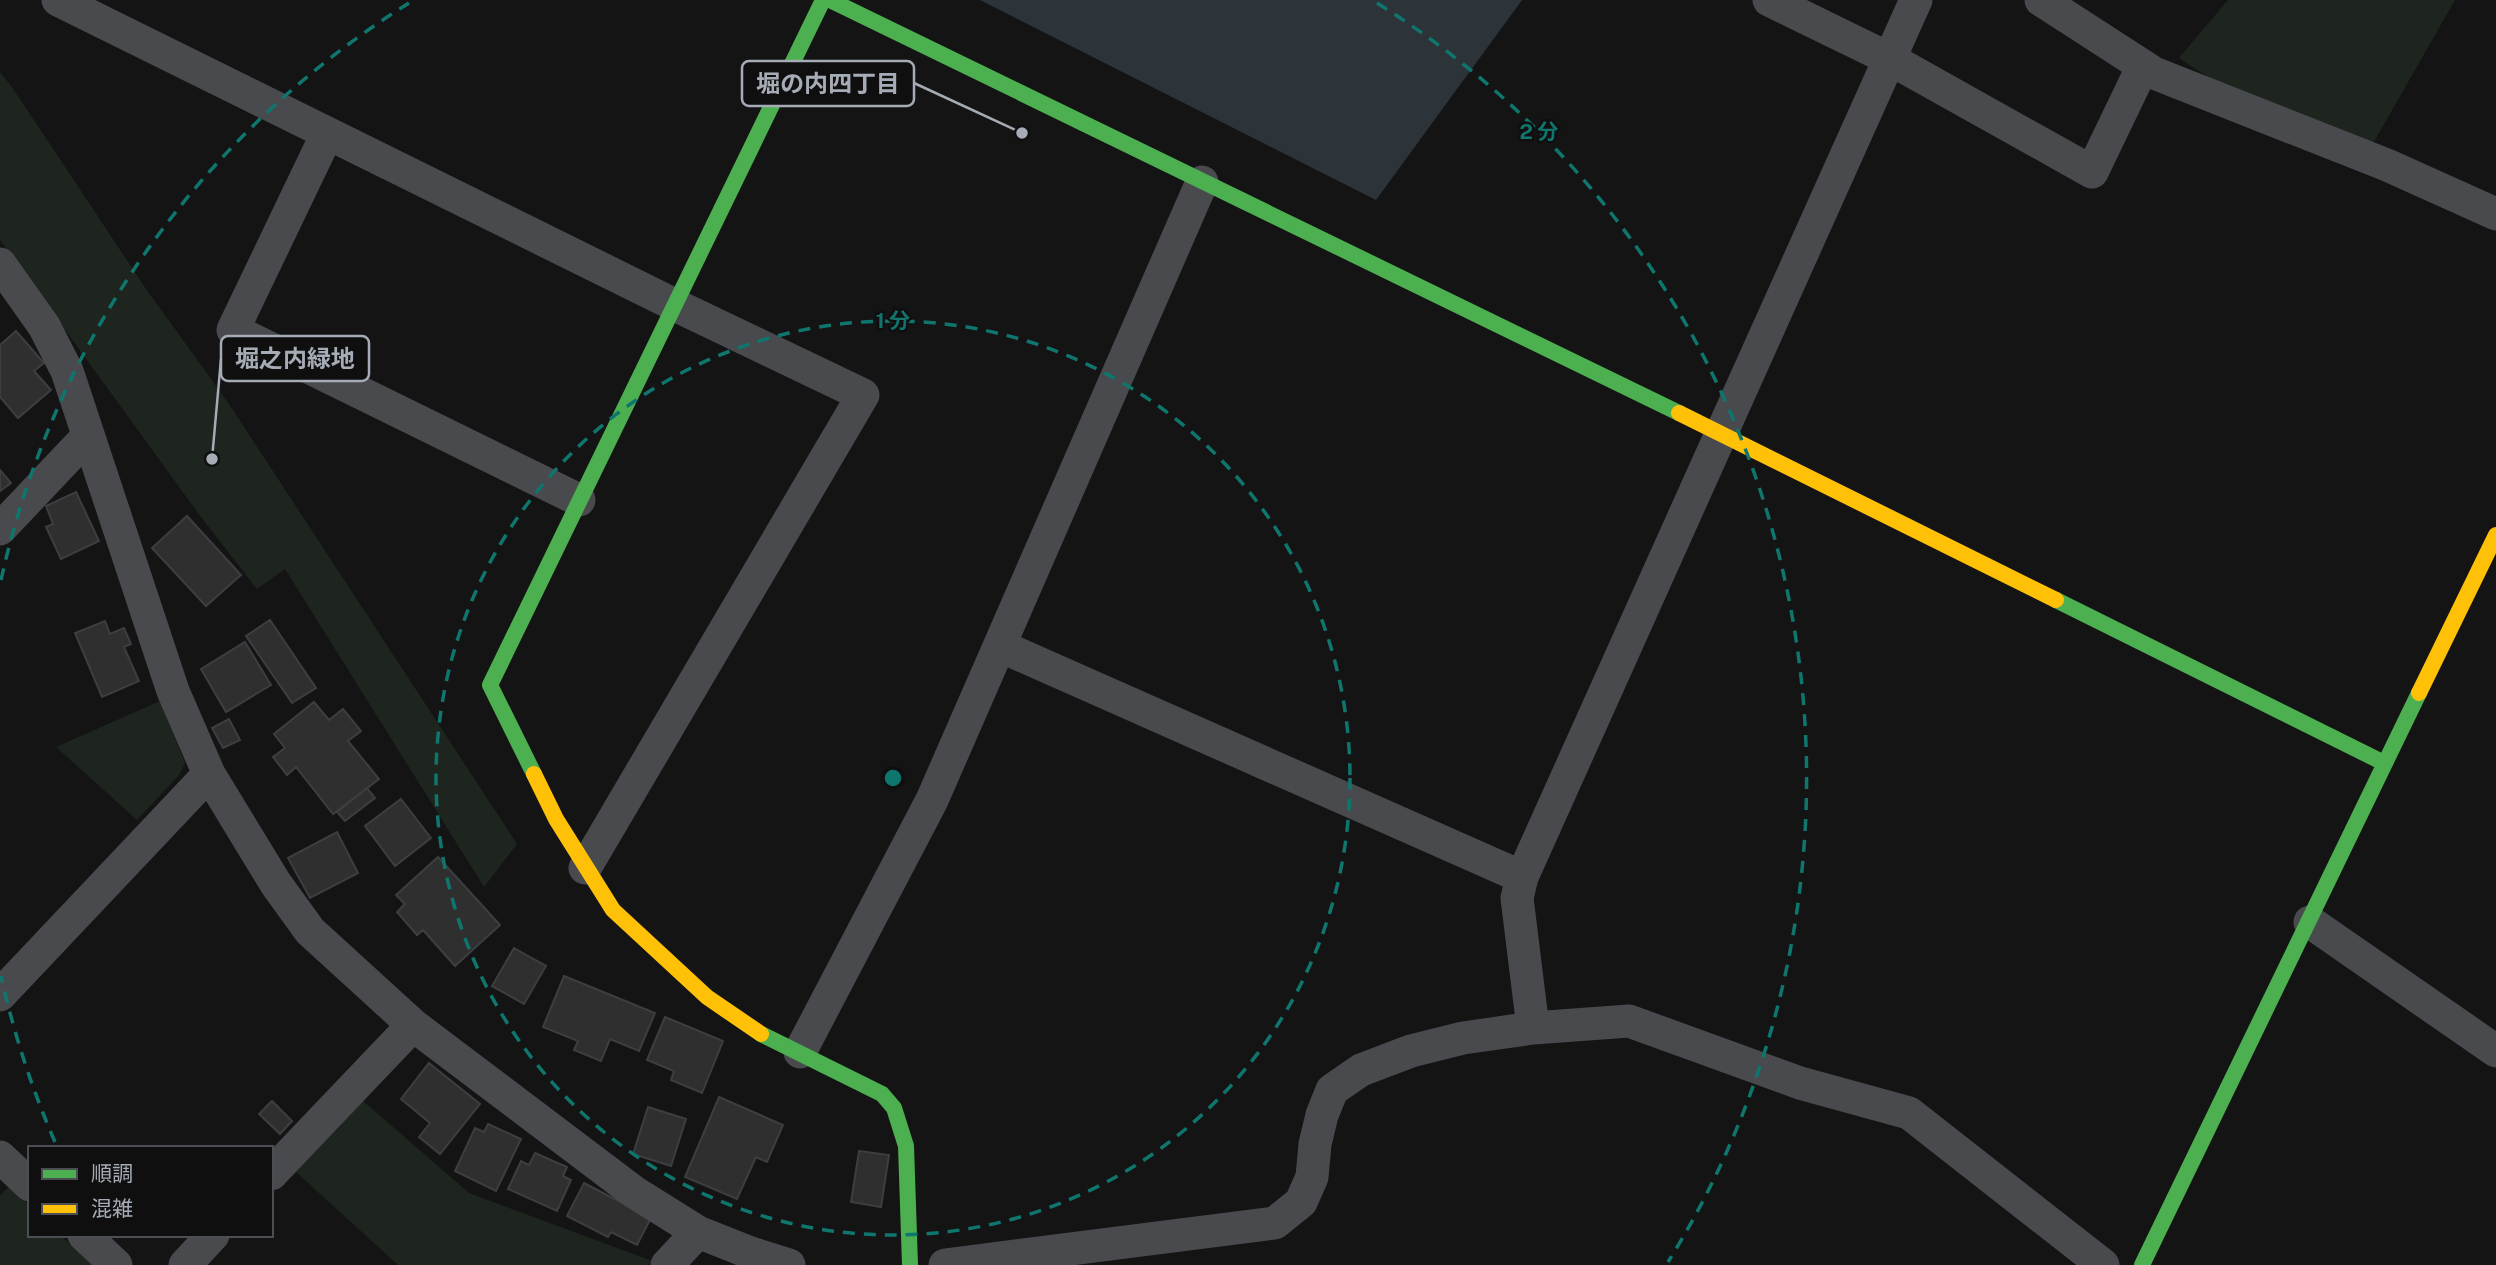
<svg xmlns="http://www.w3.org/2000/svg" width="2496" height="1265" font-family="'Public Sans','Noto Sans JP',sans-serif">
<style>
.green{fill:#1e251f}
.water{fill:#2c3439}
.building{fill:#2f2f30;stroke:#3d3e41;stroke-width:2}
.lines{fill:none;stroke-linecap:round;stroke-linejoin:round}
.street{stroke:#494a4d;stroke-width:33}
.fast{stroke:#4caf50;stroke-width:16}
.slow{stroke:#ffc107;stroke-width:16}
.ring{fill:none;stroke:#0f766e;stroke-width:3.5;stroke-dasharray:12 9}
.centre{fill:#0f766e;stroke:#0f0f10;stroke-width:3.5}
.ring-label{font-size:21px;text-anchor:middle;font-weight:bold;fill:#0f766e;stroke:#0f0f10;stroke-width:5;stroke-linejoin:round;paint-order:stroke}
.leader{fill:none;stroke:#a6acb5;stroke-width:2.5}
.callout-dot{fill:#a6acb5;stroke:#0f0f10;stroke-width:2.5}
.callout{fill:#0f0f10;stroke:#a6acb5;stroke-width:2.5}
.callout-label{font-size:24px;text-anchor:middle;font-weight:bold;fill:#a6acb5}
</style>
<rect width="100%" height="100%" fill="#141415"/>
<path class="green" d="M2228 0H2455L2367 154 2317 148 2179 58Z
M0 72 14 90 144 286 229 404 517 844 484 887 285 569 257 589 198 513 0 240Z
M160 701 185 763 179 775 137 820 56 747Z
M362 1100 469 1193 652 1261 648 1265H398L295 1171Z
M9 1186 30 1206V1235H60L92 1265H0V1196Z"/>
<path class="water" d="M980 0H1522L1376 200Z"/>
<path class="building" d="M16 331 44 363 34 371 51 390 18 418 0 397V345Z
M0 470 11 483 0 491Z
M76 492 99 541 61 559 46 527 53 524 46 506Z
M187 516 241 575 206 606 152 548Z
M270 620 316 688 292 703 246 636Z
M105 621 110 634 124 628 131 644 124 647 139 681 102 697 75 633Z
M245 642 271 685 226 712 201 669Z
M314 702 329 720 343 709 361 731 348 741 379 779 333 814 296 767 287 775 273 757 285 748 274 734Z
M229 719 240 740 223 748 212 728Z
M367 788 375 798 345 821 337 812Z
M401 799 431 838 395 866 365 826Z
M337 832 358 873 310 898 288 858Z
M438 857 500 925 455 966 423 930 417 935 397 912 405 904 396 895Z
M514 948 546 966 524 1004 492 986Z
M564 976 655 1013 639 1051 610 1039 601 1061 574 1050 578 1041 543 1027Z
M665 1017 723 1041 702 1093 671 1080 674 1071 647 1060Z
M429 1063 480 1104 440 1154 419 1137 430 1123 401 1099Z
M719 1097 783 1125 767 1162 756 1157 737 1199 685 1177Z
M272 1101 292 1121 280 1134 259 1114Z
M648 1107 686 1119 671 1166 633 1154Z
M488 1124 521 1139 496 1191 455 1171 475 1128 484 1132Z
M859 1151 889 1155 881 1207 851 1202Z
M535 1153 567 1167 563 1176 571 1180 557 1211 508 1189 521 1161 529 1165Z
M584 1183 651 1218 637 1245 611 1232 608 1237 567 1216Z"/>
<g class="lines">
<path class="street" d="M58 0 675 305 863 395 585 868
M1769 0 1890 59 2092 172 2143 66
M2041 0 2154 73 2387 165 2496 214
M327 134 233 330 579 500
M0 264 44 326 67 371 173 691 209 774 276 884 310 931 413 1025 634 1192 698 1232 751 1253 789 1265
M0 529 87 437
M1000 646 1522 877
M2310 922 2496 1051
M0 995 209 774
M1533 1028 1517 898 1522 877 1916 0
M800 1052 932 800 1202 182
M0 1157 30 1185
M271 1174 413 1025
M84 1235 116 1265
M185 1265 213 1235
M667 1265 698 1232
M945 1265 1275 1223 1301 1202 1312 1177 1315 1144 1322 1115 1332 1090 1361 1070 1411 1051 1463 1038 1533 1028 1629 1021 1800 1083 1909 1113 2103 1265"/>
<path class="fast" d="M830 0 1679 413
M2056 600 2384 763
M534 774 490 685 823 0
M761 1034 882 1094 894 1108 906 1146 910 1265
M2142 1265 2419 693"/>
<path class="slow" d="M1679 413 2056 600
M2419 693 2496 535
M534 774 556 819 613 910 707 997 761 1034"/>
</g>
<g class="ring">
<circle cx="893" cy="778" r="457"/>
<path d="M55 1142A914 914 0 0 1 1 976M1 580A914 914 0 0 1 409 3M1377 3A914 914 0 0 1 1668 1262"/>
</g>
<circle cx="893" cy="778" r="10" class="centre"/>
<g class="ring-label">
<text x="1539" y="139">2 分</text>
<text x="893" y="328">1 分</text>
</g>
<path class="leader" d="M1022 133L914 83M212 459L221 359"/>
<g class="callout-dot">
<circle cx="1022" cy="133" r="7"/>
<circle cx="212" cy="459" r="7"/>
</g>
<g class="callout">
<rect x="742" y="61" width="172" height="45" rx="7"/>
<rect x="221" y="336" width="148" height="45" rx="7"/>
</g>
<g class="callout-label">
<text x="828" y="92">堀の内四丁目</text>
<text x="295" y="367">堀之内緑地</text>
</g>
<rect x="28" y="1146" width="245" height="91" fill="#0f0f10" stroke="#4b4e52" stroke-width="2"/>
<rect x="42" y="1169" width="35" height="10" fill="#4caf50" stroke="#4b4e52" stroke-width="2"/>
<text x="91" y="1181" font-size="21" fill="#a6acb5">順調</text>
<rect x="42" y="1204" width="35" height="10" fill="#ffc107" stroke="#4b4e52" stroke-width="2"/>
<text x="91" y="1216" font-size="21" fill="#a6acb5">混雑</text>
</svg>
